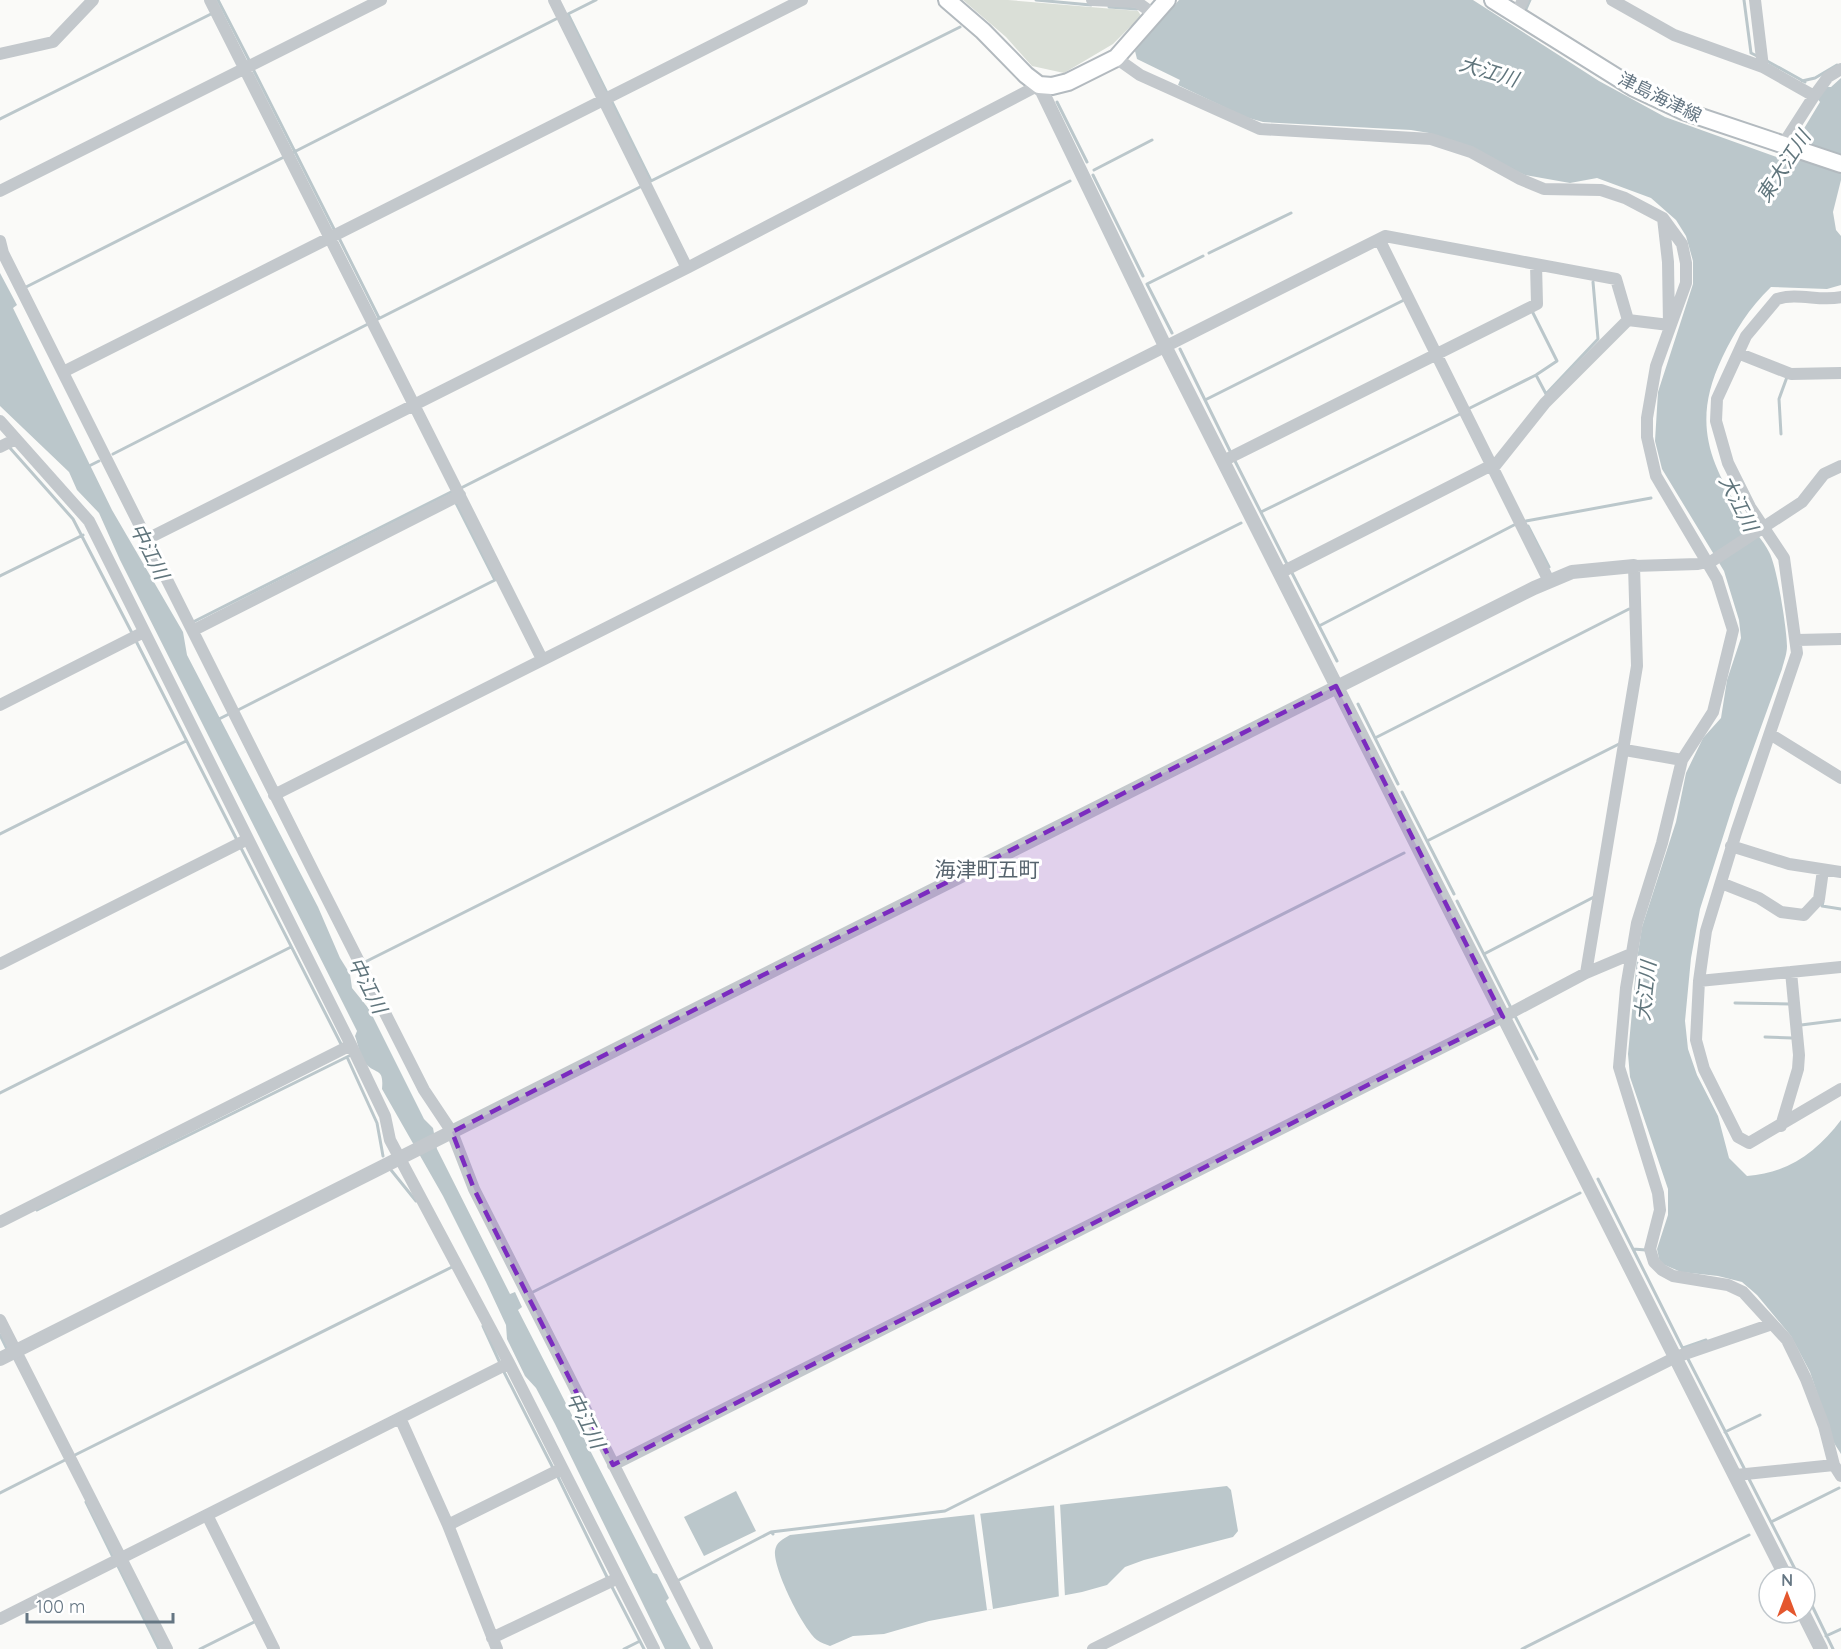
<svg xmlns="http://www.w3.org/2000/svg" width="1841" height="1649" font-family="Quicksand,'Noto Sans JP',sans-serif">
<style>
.green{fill:#dadfd7}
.water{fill:#bbc7cb}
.pier{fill:#fafaf8}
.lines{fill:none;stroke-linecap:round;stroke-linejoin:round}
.stream{stroke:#bbc7cb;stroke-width:3}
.secondary-casing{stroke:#b3babf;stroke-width:20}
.minor{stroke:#c3c8cc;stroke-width:12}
.tertiary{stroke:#c3c8cc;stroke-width:14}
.secondary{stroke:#fff;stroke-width:16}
.marked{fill:#7b2cbf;fill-opacity:0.2;stroke:#7b2cbf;stroke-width:4.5;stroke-dasharray:12 8;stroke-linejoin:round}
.labels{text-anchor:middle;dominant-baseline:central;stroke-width:6;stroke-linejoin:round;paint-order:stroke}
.street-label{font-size:18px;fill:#657683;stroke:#fff}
.water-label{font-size:20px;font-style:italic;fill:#60757c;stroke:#fff}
.quarter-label{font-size:21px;fill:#57646e;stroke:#fff}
</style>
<rect width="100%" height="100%" fill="#fafaf8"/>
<path class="green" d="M963 0H1008L1138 11 1142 17 1134 28 1131 26 1113 44 1064 73 1032 66 1006 37Z"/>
<path class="water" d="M1179 0H1473L1599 81 1665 117 1785 160 1820 102 1816 97 1824 87H1831L1841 78V180L1833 212 1836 230 1841 236V285L1827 289 1771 287C1749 308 1735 331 1722 358 1692 421 1708 463 1746 519 1753 530 1763 540 1769 552 1777 566 1787 630 1787 646 1787 654 1784 661 1782 669L1735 799 1700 909 1691 958 1685 1021 1688 1049 1697 1075 1718 1116 1729 1158 1747 1176C1788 1173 1817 1152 1841 1120V1454L1834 1443 1810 1372 1791 1336 1757 1295 1742 1282 1718 1276 1681 1272 1660 1263 1657 1249 1668 1215V1189L1630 1077 1628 1054 1637 959 1642 927 1676 822 1686 773 1703 738 1721 718 1727 680 1741 638 1739 620 1724 571 1662 469 1655 441 1658 392 1693 284V261L1686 236 1676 220 1651 198 1597 178 1570 183 1525 175 1429 133 1411 130 1263 122 1245 117 1178 85 1180 80 1137 59 1135 51Z
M0 273 17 305 13 308 112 510 183 632 187 655 318 907 340 958 350 974 352 988 369 1009 424 1119 433 1128 437 1149 510 1294 515 1292 522 1307 518 1310 653 1573 657 1574 669 1598 666 1601 691 1649H665L555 1424 536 1388 525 1376 507 1339 506 1325 486 1282 443 1196 382 1089C384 1067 376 1075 366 1064 360 1057 358 1044 355 1036L357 1031 120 560 99 513 77 490 69 472 0 406Z
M1227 1486 1231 1490 1238 1531 1233 1537 1144 1560 1125 1567 1107 1585 1082 1592 929 1621 884 1634 853 1636 830 1646C826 1644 821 1643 817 1640 803 1629 773 1569 775 1551 776 1542 783 1539 790 1535Z
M736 1491 756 1531 704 1556 684 1517Z"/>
<path class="pier" d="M1060 1503 1065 1597 1059 1599 1054 1504Z
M980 1512 993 1609 987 1610 974 1513Z"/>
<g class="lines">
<path class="stream" d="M218 0 250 62
M1036 0 1091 5
M1744 0 1751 53 1757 56
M1109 7 1137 9
M1526 9 1530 0
M568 14 607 93
M568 14 596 0
M1767 61 1805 82
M253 69 335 231
M1802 81 1815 78 1837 65
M611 100 651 181
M1057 102 1087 162
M0 119 213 13
M292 153 556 19
M1094 170 1152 140
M1093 175 1143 276
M649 182 960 27
M339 238 379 318
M1209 253 1291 213
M26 287 284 157
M376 320 640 187
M1172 333 1147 284 1203 256
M1180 349 1230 451
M1536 375 1546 394 1598 339 1593 282
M1205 400 1404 300
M1468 409 1536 375 1557 361 1532 311
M1781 434 1779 399 1787 377
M10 448 73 519 132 633
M113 454 368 324
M1235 461 1287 564
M87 467 99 461
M461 488 1070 181
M1261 512 1462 413
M1526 521 1651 498
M1528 526 1549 567
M1291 571 1337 661
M0 576 83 535
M193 622 453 491
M1319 626 1514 525
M136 641 237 840
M1358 704 1398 784
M238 710 495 580 456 503
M217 720 229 714
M1375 738 1629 609
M1402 792 1454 894
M0 834 186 741
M1427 841 1619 744
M241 848 342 1046
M1457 901 1511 1008
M1823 902 1822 906 1841 909
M1484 954 1594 897
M363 963 1241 523
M345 972 354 968
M1735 1003 1790 1004
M1515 1016 1537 1059
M1801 1025 1841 1020
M1765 1037 1792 1038
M347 1057 377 1123 383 1156
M0 1093 291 947
M391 1170 416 1201
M1598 1179 1633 1249 1646 1250
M37 1210 351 1055
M1633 1249 1683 1349
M531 1293 1404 853
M483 1326 500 1363
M0 1335 7 1349
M1683 1348 1706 1340
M1687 1357 1745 1470
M503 1370 553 1468
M1725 1432 1760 1415
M73 1456 452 1267
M557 1475 608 1579
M1749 1479 1798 1575
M0 1493 67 1459
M86 1502 113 1557
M1771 1522 1839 1488
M771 1532 945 1511 1580 1193
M118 1566 159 1649
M679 1580 771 1532 773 1534
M611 1585 644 1649
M1805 1591 1833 1649
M1826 1636 1841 1629
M200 1649 256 1621
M624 1649 640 1641
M1522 1649 1749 1535"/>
<defs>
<path id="secondary" d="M947 0 983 31 1026 75 1039 85 1052 86 1068 82 1116 58 1167 0
M1493 0 1634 88 1683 111 1841 164"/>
</defs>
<use href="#secondary" class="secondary-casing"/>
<path class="minor" d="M210 0 542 659
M554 0 687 268
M1092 0 1137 2 1155 15
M1612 0 1674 35 1763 67 1814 96 1828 77 1841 69
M1755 0 1763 67
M1516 14 1523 0
M0 54 53 42 93 0
M1116 58 1140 75 1260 129 1431 139 1471 152 1520 179 1544 189 1601 190 1625 198 1663 218 1668 262 1669 325 1628 320
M1782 146 1814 96
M0 191 381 0
M1663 218 1682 244 1686 263V283L1656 366 1647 418V437L1656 476 1717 579 1733 630 1713 712 1682 760 1662 843 1637 923 1626 988 1619 1067 1658 1193 1660 1210 1650 1249 1654 1262 1662 1270 1673 1276 1728 1285 1743 1292 1787 1340 1806 1379 1824 1426 1834 1465 1841 1476
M1379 239 1549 581
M0 241 3 253C145 532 282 812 424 1090L452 1132 474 1189 707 1649
M1841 297C1820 302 1798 292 1777 299L1746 336 1717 399 1716 421 1728 463 1750 507 1784 558 1797 653 1736 833 1706 931 1699 981 1696 1040 1704 1069 1738 1137 1749 1143 1841 1089
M1740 354 1791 374 1841 373
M63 372 802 0
M0 421 89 521 351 1045 385 1116 390 1140 509 1363 654 1649
M0 447 16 439
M1223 461 1537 304 1536 264
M1494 467 1545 403 1628 320
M147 539 687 268 1039 85
M1280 573 1492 465
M194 630 460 495
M1797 640 1841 639
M0 705 144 632
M1770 734 1841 778
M1625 750 1682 760
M274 795 1385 236 1616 279 1628 320
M1731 846 1789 864 1841 872
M1721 883 1759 898 1781 912 1804 915 1819 899 1823 870
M0 964 248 839
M1586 973 1637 666 1634 566 1698 564 1712 561 1802 502 1824 474 1841 466
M1699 981 1841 967
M1781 1126 1798 1069 1799 1055 1791 972
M0 1222 351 1045
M0 1320 167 1649
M400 1418 448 1525 497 1649
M613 1465 1503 1017 1586 973 1631 954
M1736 1475 1834 1465
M207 1515 274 1649
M448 1525 561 1469
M0 1619 509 1363
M492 1638 618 1578
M1093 1649 1676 1357 1772 1324"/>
<path class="tertiary" d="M1039 85 1166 348 1786 1577
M0 1359 1534 588 1572 572 1634 566
M1803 1613 1821 1649"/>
<use href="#secondary" class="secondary"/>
</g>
<path class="marked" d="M1336 686 1503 1017 613 1465 474 1189 452 1132Z"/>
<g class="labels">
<g class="street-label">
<text transform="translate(1660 97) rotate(26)">津島海津線</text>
</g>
<g class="water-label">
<text transform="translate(1489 71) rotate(17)">大江川</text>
<text transform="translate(1783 166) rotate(-57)">東大江川</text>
<text transform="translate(1739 503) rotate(63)">大江川</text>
<text transform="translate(150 551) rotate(63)">中江川</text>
<text transform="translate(368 985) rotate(63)">中江川</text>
<text transform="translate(1645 991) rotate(-84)">大江川</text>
<text transform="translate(586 1420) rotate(63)">中江川</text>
</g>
<g class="quarter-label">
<text x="987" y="869">海津町五町</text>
</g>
</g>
<g transform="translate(1787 1595)"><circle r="28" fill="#ffffff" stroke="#c1c8cd" stroke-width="1.5"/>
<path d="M0-4.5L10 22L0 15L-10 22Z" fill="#e4572e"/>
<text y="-9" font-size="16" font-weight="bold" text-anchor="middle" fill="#657683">N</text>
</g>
<path d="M27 1613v9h146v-9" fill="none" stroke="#657683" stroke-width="3"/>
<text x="36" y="1613" font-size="18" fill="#657683" stroke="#ffffff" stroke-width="4.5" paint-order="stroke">100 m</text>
</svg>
